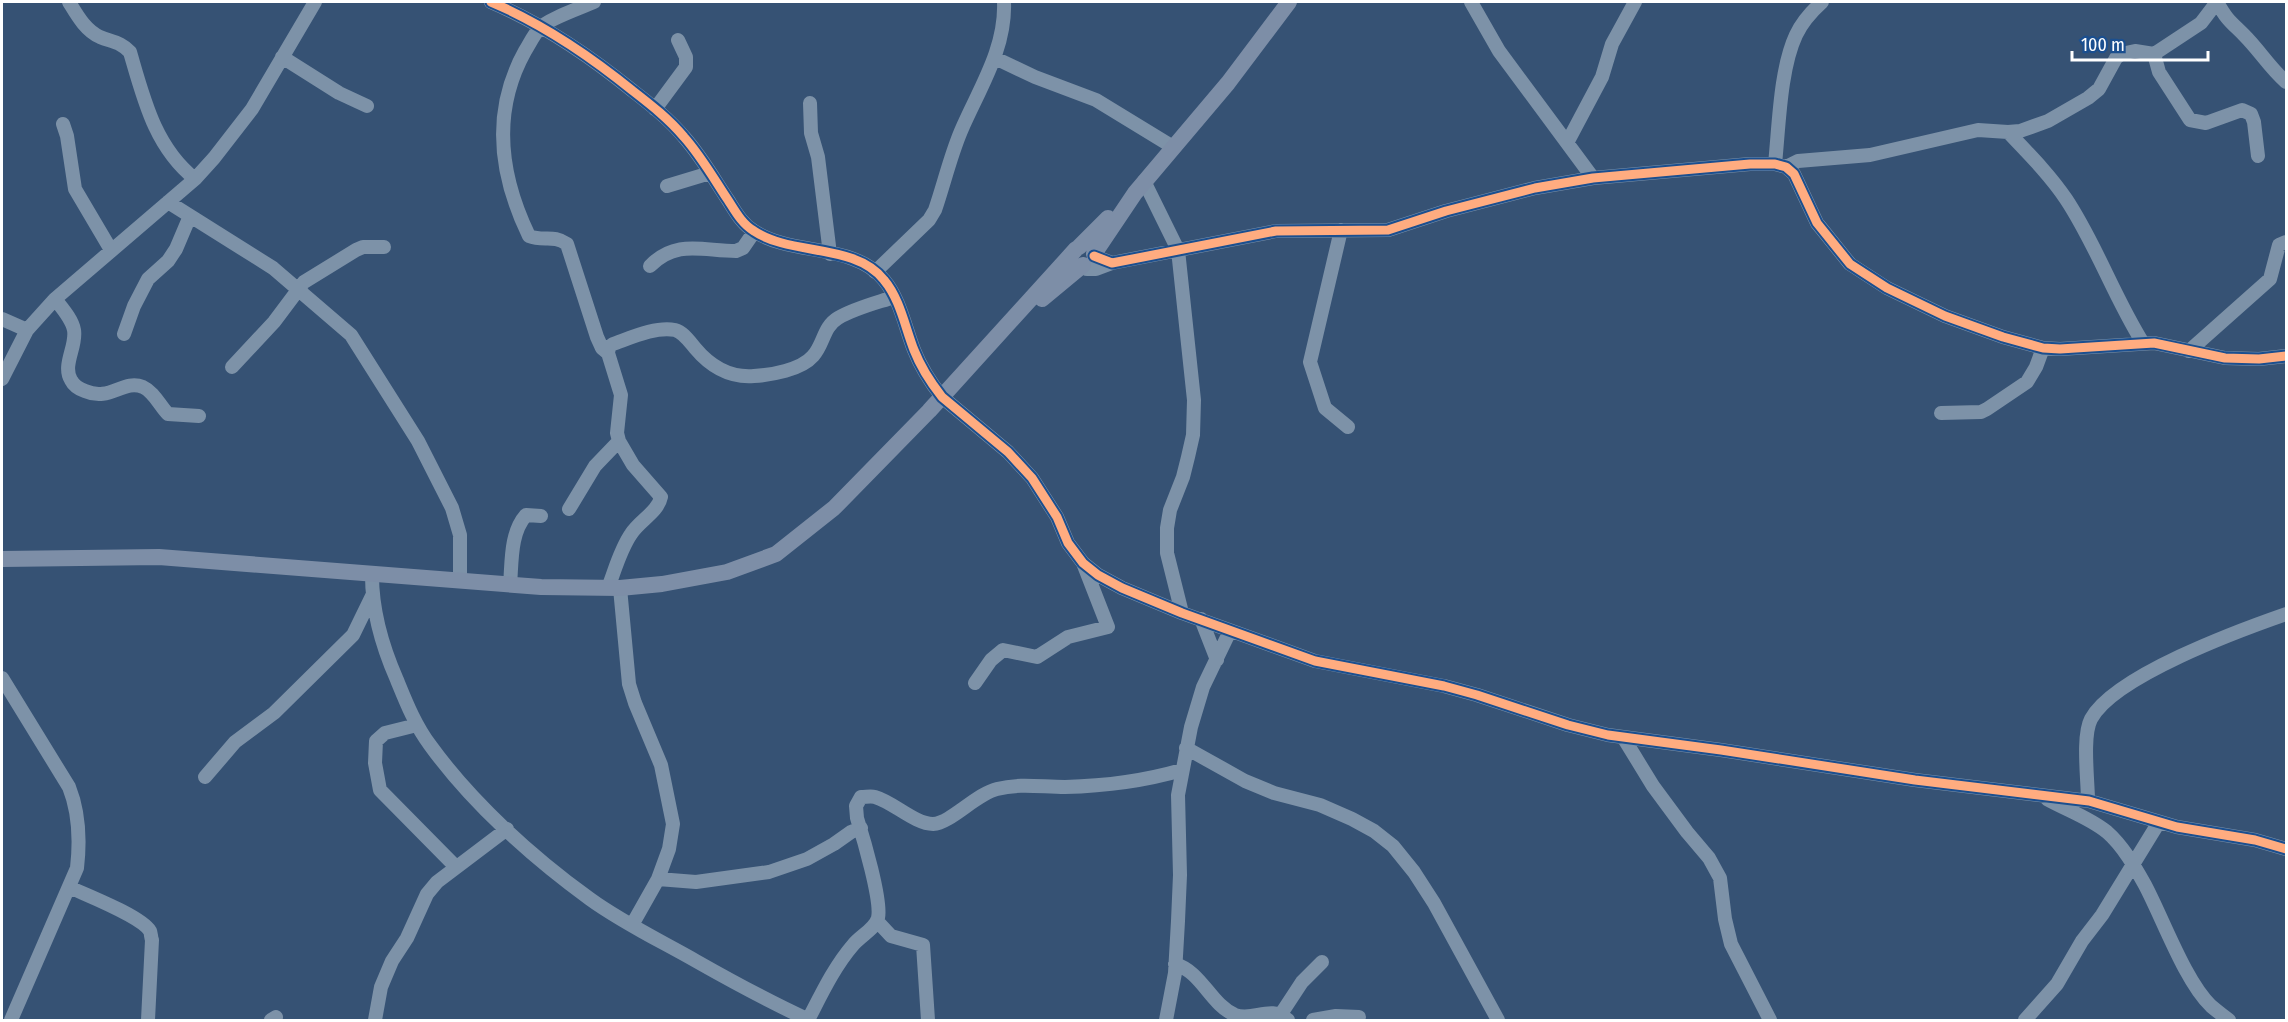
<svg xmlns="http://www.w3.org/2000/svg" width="2288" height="1022" font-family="'Fira Sans Condensed',sans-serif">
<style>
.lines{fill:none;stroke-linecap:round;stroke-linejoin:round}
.minor{stroke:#7d92a8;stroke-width:14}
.major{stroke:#7d8ea7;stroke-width:16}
.cycleway-casing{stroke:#1b4f8f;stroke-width:13}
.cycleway{stroke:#ffac80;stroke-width:9}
</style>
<rect width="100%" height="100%" fill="#365274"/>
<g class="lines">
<path class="minor" d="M69 2C77 15 85 30 100 37 112 42 121 42 130 52 144 100 155 147 195 179
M491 2C543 24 590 56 633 91 651 105 669 119 684 137 701 156 714 179 728 200 735 211 742 224 754 231 791 256 855 243 884 280 900 299 905 327 914 350 921 368 931 383 942 397L1008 452 1032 478 1057 517 1068 543 1083 563 1098 575 1122 588 1182 613 1315 661 1444 686 1477 695 1568 725 1608 735 1721 750 1915 780 2089 801 2177 827 2255 840 2286 849
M594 2C581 8 548 19 540 28 534 34 530 43 525 51 491 112 500 176 529 236 544 242 553 234 567 244L597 337 602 348 608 353
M1471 2 1499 51 1593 178
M2217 2C2227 20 2230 21 2244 35 2260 51 2269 67 2286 82
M2154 54 2159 72 2190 120 2206 123 2242 110 2251 114 2254 122 2258 156
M282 57 339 93 367 106
M995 58 1035 77 1096 100 1173 147
M810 103 811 133 818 157 830 254
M655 109 686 67V57L678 40
M63 124 67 136 75 189 111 250
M2008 132C2028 153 2050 175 2066 199 2096 244 2114 297 2143 343
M1567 143 1602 77 1612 44 1635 2
M1775 164C1779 126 1780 69 1796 35 1802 22 1812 11 1822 2
M1786 167 1798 161 1870 155 1978 130 2008 132 2020 131 2048 121 2088 98 2099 89 2116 58 2121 54 2135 51 2154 54 2201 23 2217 2
M1144 181 1178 250 1194 400 1193 435 1188 457 1183 477 1170 510 1167 528V553L1182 613
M667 186 710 173
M168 202 273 268 351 335 418 441 452 508 460 535V581
M1341 230 1310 362 1325 408 1348 427
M1094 256 1112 263 1276 231 1388 230 1446 211 1535 188 1593 178 1750 164H1775L1786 167 1794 174 1817 223 1850 264 1887 288 1945 316 2003 337 2043 348 2060 349 2154 343 2225 358 2259 359 2286 356
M1086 265 1087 269H1096L1112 263
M650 266C676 239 703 251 736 251L743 248 754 232
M875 272 929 220 935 210C944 184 950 157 961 131 979 89 1006 49 1004 2
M55 299C62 308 72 319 74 330 77 346 62 365 71 380 74 386 79 389 85 391 110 402 123 379 143 387 154 392 160 406 168 414L199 416
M2 319 27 330
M124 334 134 306 148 279 168 261 176 249 190 216
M2189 351 2270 279 2279 245 2286 242
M232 367 274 322 304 282 356 250 363 247H384
M2 379 27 330 55 299 195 179 214 158 252 109 315 2
M1941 413 1981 412 1987 409 2027 382 2036 367 2043 348
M569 509 595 466 619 441
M372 575C372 612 382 646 397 680 406 702 415 725 430 745 472 803 532 857 590 899 623 923 661 941 696 961 733 982 770 1002 809 1020
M510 585C512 562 510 533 526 515L541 516
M608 588C615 570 620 550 631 534 639 521 658 512 661 497L633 465 619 441 617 433 621 395 608 353 609 347 613 344C630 338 656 326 675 330 683 332 689 341 695 348 710 366 729 378 754 376 771 375 801 370 813 356 824 344 823 327 838 318 855 308 876 303 894 297
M620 588 629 684 635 703 661 765 673 824 669 849 658 879 632 925
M1201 619 1217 660
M2 678 69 787C79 812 80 842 77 868L11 1020
M975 683 991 660 1003 650 1037 657 1068 637 1108 627 1083 563
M417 725 385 733 376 741 375 763 380 790 456 867
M1623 737 1653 786 1687 832 1709 858 1720 878 1725 919 1731 944 1770 1020
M1186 748 1245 781 1274 793 1320 805 1352 819 1374 831 1393 846 1414 872 1434 903 1498 1020
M205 777 235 742 274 713 353 635 372 596
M2047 799C2067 810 2090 818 2107 832 2123 846 2135 867 2145 885 2163 919 2185 981 2211 1006 2217 1011 2223 1016 2229 1020
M2088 801C2088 781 2082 736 2091 719 2114 676 2240 630 2286 614
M658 879 696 882 769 872 807 859 834 844 851 832 861 828
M69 887C86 895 141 916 150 931 151 933 151 938 152 940L148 1020
M877 921 891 936 923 945 928 1020
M1175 964C1202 972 1210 1004 1235 1015 1254 1022 1270 1004 1288 1020
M1281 1014 1302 982 1322 962
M271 1020 276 1017
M375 1020 381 987 392 961 407 938 427 894 437 882 507 829
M808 1020C821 995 834 967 853 945 860 936 875 929 878 918 882 901 863 837 857 818L856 806 861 797C866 797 871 796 875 797 893 802 915 824 933 824 951 823 976 794 997 789 1020 783 1041 787 1065 787 1105 786 1144 781 1182 770
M1166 1020 1175 973 1178 921 1180 875 1178 795 1191 727 1203 687 1230 631
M1313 1020 1336 1016 1359 1017
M2025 1020 2057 984 2082 941 2102 915 2159 822"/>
<path class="major" d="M1079 247 1108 218
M1094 254 1135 193 1228 83 1289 2
M1042 299 1083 265
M2 559 159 557 541 587 620 588 662 584 727 572 776 554 834 508 929 411 1076 249"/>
<defs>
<path id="cycleway" d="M491 2C543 24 590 56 633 91 651 105 669 119 684 137 701 156 714 179 728 200 735 211 742 224 754 231 791 256 855 243 884 280 900 299 905 327 914 350 921 368 931 383 942 397L1008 452 1032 478 1057 517 1068 543 1083 563 1098 575 1122 588 1182 613 1315 661 1444 686 1477 695 1568 725 1608 735 1721 750 1915 780 2089 801 2177 827 2255 840 2286 849
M1094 256 1112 263 1276 231 1388 230 1446 211 1535 188 1593 178 1750 164H1775L1786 167 1794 174 1817 223 1850 264 1887 288 1945 316 2003 337 2043 348 2060 349 2154 343 2225 358 2259 359 2286 356"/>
</defs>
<use href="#cycleway" class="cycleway-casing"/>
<use href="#cycleway" class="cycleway"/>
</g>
<rect width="2288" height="1022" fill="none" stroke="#ffffff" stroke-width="6"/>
<path d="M2072 51v9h136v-9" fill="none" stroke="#ffffff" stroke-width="3"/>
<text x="2081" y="51" font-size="18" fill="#ffffff" stroke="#1b4f8f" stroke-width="4.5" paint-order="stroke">100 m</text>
</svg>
